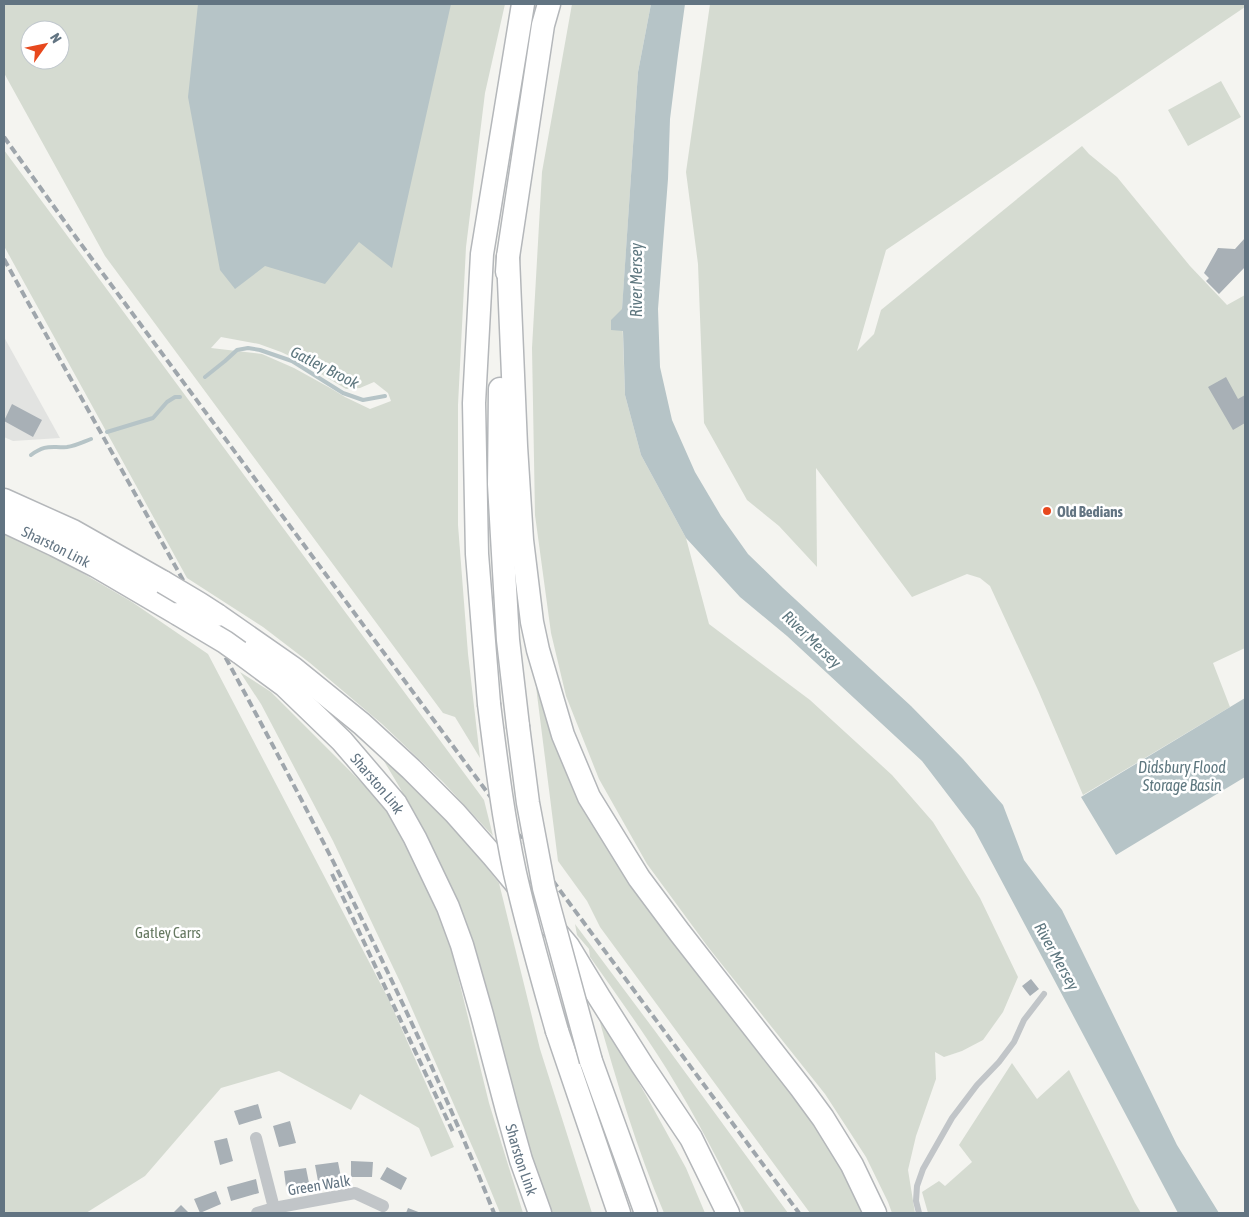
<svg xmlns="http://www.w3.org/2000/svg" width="1249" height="1217" font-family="'Asap Condensed',sans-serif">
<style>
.built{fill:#e2e3e1}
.green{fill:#d5dbd1;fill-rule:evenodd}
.water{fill:#b6c4c7}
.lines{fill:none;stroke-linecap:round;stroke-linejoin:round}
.stream{stroke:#b6c4c7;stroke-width:4}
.building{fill:#a8b0b6}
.highway-casing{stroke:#b4b7ba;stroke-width:25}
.lane{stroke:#c1c5c8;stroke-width:6}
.street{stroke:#c1c5c8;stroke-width:12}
.highway{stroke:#fff;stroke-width:22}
.rail{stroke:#9fa6ac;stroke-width:4;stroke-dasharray:8 4;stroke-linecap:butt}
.highway-bridge-casing{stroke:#b4b7ba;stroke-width:25;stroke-linecap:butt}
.highway-bridge{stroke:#fff;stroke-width:22}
.poi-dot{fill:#e7481d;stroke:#fff;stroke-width:2}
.labels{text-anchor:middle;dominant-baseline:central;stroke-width:5;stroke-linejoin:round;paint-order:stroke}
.poi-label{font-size:15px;font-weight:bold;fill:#627482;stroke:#fff;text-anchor:start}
.street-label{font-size:15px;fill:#627482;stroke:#fff}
.park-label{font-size:15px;fill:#667961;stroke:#fff}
.water-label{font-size:16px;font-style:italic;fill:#5e777f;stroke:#fff}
</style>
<rect width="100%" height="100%" fill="#f4f4f0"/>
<path class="built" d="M4 337 60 438 13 441 4 437Z"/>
<path class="green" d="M4 4H505L485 93 466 247 458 405V525L468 654 480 758 455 717 443 713 105 256 4 73ZM30 30H60V60H30ZM221 337 259 344 281 352 298 360 346 389 360 388 374 382 388 393 391 401 370 409 345 397 332 389 294 368 262 354 211 348Z
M572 4H651L638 72 622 310 625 395 641 455 686 538 709 624 810 700 892 775 933 822 980 898 1018 977 1003 1012 983 1040 962 1051 944 1057 935 1052 936 1079 916 1136 908 1170 915 1213H892L888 1202 866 1157 825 1094 708 947 647 864 599 779 566 696 551 633 535 515 532 348 542 172Z
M710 4H1245V7L886 250 857 351 874 334 881 310 1082 146 1089 154 1117 177 1190 266 1227 305 1245 295V648L1213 663 1230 707 1083 795 1038 690 990 586 980 578 967 574 912 597 816 468 817 567 779 526 747 500 704 423 698 264 686 172Z
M1221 81 1241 117 1188 146 1168 110Z
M4 150 484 800 493 836 443 782 382 724 310 663 263 627 187 578 4 246Z
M4 532 72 567 132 602 208 654 389 1000 454 1147 431 1157 419 1128 360 1094 351 1110 279 1071 221 1088 145 1176 86 1213H4Z
M530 639 561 750 837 1153 867 1213H810L600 927 587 901 558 861Z
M240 672 271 692 384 805 428 878 451 948 489 1103 523 1213H500L479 1162 402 986 333 841 261 704Z
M378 751 459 833 499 883 540 1049 592 1213H549L425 834 400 788Z
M575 924 655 1031 788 1213H745C720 1164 695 1115 666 1068 642 1030 616 994 590 957L589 949 577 935Z
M596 1008 647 1097 686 1168 705 1213H664C636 1147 615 1077 596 1008Z
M1012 1063 1037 1099 1069 1070 1135 1203 1141 1213H928L922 1192 939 1181 945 1186 972 1162 959 1145Z"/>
<path class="water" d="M198 4H451L392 268 359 242 325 284 265 266 235 289 220 270 188 97Z
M651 4H685L678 55 670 119 668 179 658 309 660 367 672 420 695 472 721 516 748 554 783 588 911 706 963 759 1003 805 1024 860 1062 910 1177 1145 1219 1213H1178L974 829 922 761 787 636 740 597 686 538 641 455 625 395 623 331 611 330V320L622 309 638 72Z
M1245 698V777L1116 855 1081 797Z"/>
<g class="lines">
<path class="stream" d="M205 377 225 361 237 350 248 348 260 350 292 361 343 393 363 400 385 396
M107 432 153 418 167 402 175 397H180
M31 455C46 444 50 448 67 447 75 446 83 442 91 439"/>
</g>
<path class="building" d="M1245 238V267L1219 294 1206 281 1209 278 1204 273 1218 248 1235 249Z
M1226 377 1238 399 1245 395V423L1233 430 1208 387Z
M12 404 42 420 33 437 4 421Z
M1031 979 1039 989 1030 996 1022 986Z
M258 1104 262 1118 239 1125 234 1111Z
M290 1121 296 1143 279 1147 273 1126Z
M227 1138 233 1161 220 1165 214 1141Z
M351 1161 373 1162 372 1177H351Z
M338 1162 341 1177 318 1181 315 1165Z
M387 1167 407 1178 401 1190 380 1179Z
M306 1168 309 1183 286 1187 284 1171Z
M256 1179 259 1193 231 1201 227 1187Z
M216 1191 221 1204 200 1213 194 1199Z
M181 1205 189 1213H173Z
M408 1208 421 1213H406Z"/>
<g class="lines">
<defs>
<g id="highway">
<path d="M508 257 516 446 522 540 532 622 538 650 563 735 589 797 639 878 680 933 801 1088 823 1118 852 1165 875 1213"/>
<path d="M507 272 508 257 543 25 549 4"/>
<path d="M500 389 499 484 508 640 518 726"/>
<path d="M4 500 73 531 163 582"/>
<path id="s1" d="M4 521 55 545 96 566 178 614"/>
<path d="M217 615 293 668 362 724 411 769 455 813 493 856 568 946 599 997 642 1065 691 1138 728 1213"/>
<path id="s2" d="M239 652 285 686 342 741 396 804 415 838 448 907 462 945 482 1015 507 1110 521 1160 540 1213"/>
<path d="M489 704 477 554 474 403 482 254 523 4"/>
<path d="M557 1031 619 1213"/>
<path d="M591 1061 646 1213"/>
</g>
</defs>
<use href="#highway" class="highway-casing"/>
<path class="lane" d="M919 1213 916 1201 917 1186 923 1169 952 1118 977 1085 999 1062 1014 1042 1024 1020 1044 994"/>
<path class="street" d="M256 1138 274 1208
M257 1213 274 1208 355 1193 383 1206"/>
<use href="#highway" class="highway"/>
<path class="rail" d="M4 137 75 236 799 1213
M4 259C177 572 361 881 494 1213
M332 874 453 1132"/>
<defs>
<path id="highway-bridge" d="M163 582 200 604 217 615
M178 614 225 642 239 652
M489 704C496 760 503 817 515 873 527 926 542 978 557 1031
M518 726 528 803 544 888 591 1061"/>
</defs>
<use href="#highway-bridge" class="highway-bridge-casing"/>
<use href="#highway-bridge" class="highway-bridge"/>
</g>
<circle class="poi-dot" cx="1047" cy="511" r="5"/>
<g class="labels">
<g class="poi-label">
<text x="1057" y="511">Old Bedians</text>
</g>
<g class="street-label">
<text stroke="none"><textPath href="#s1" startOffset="58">Sharston Link</textPath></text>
<text stroke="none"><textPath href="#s2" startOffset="192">Sharston Link</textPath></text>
<text stroke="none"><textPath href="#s2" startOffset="598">Sharston Link</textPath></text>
<text transform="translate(319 1185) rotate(-9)">Green Walk</text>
</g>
<g class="park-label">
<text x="168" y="932">Gatley Carrs</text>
</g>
<g class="water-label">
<text transform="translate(636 280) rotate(-90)">River Mersey</text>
<text transform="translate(325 367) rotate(27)">Gatley Brook</text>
<text transform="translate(812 639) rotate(44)">River Mersey</text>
<text x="1182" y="767">Didsbury Flood<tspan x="1182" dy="18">Storage Basin</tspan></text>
<text transform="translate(1057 956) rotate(61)">River Mersey</text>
</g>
</g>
<rect width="1249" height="1217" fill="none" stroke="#627482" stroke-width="10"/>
<g transform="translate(45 45) rotate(57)"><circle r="24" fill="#ffffff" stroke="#c0c7cd"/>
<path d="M0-4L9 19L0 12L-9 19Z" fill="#e7481d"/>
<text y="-8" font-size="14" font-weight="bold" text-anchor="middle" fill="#627482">N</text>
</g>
</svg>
